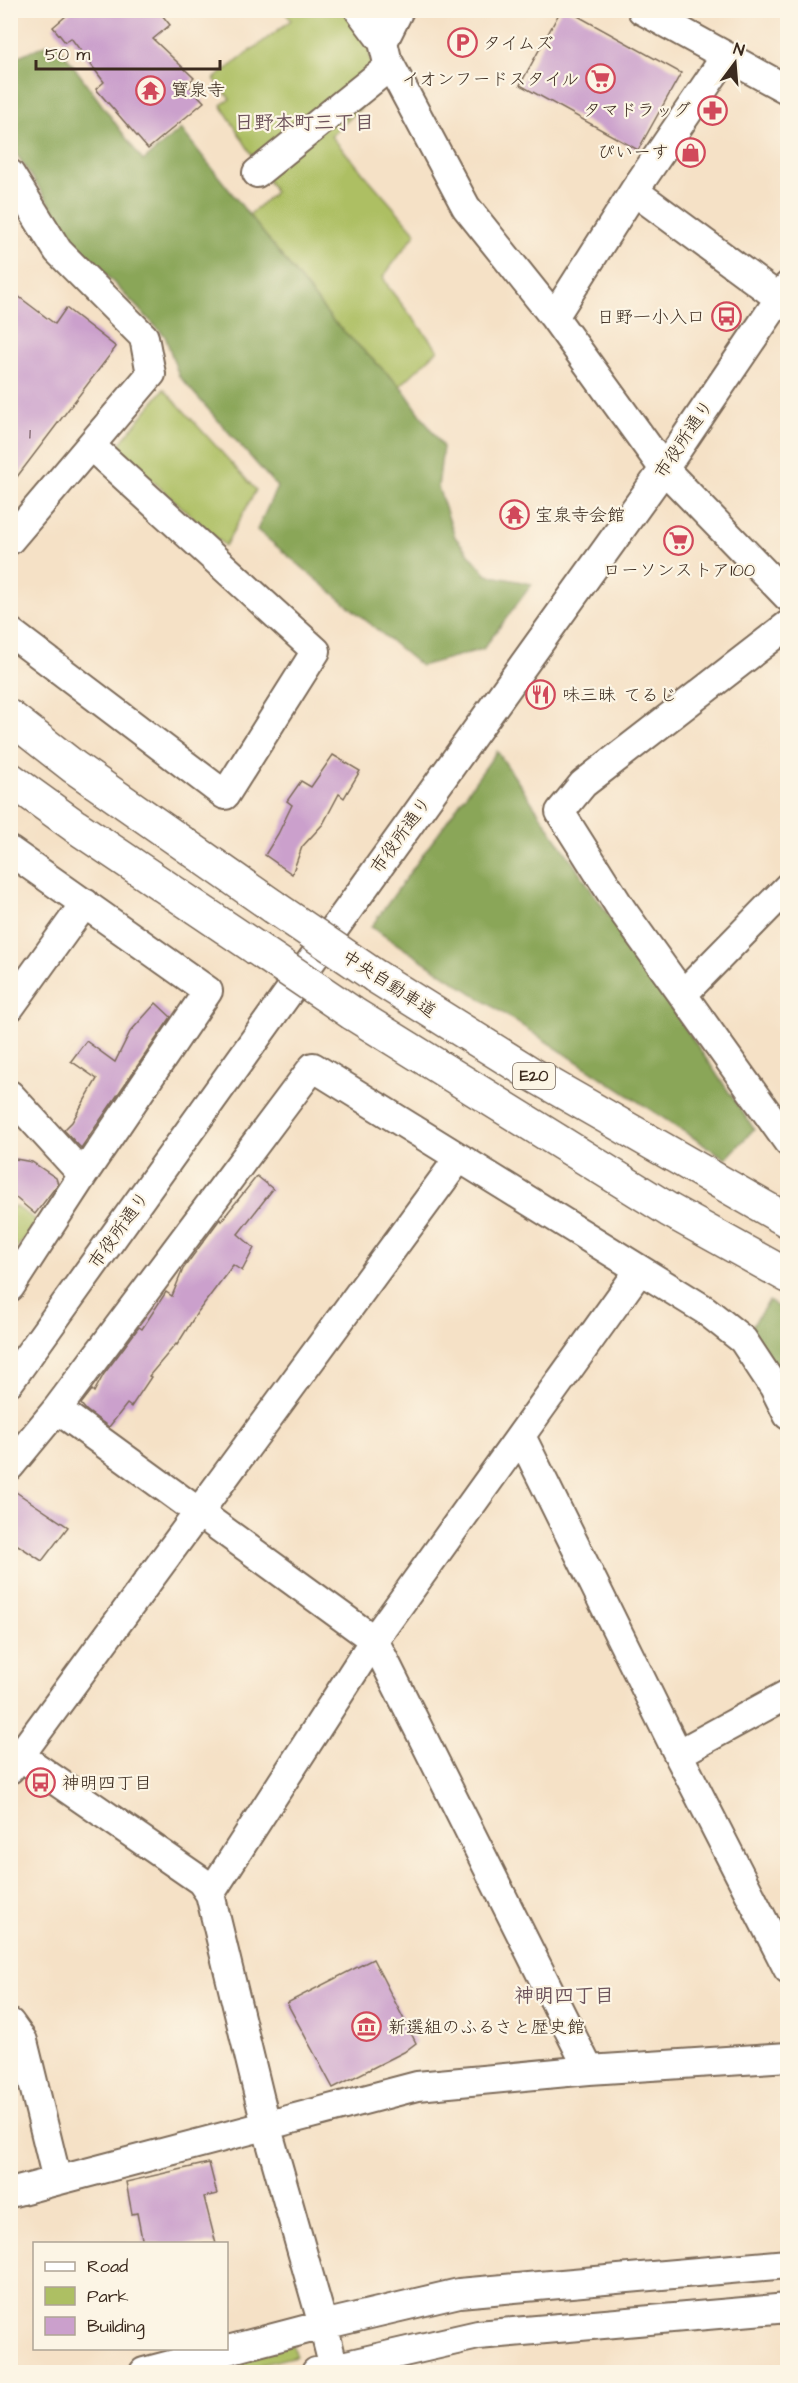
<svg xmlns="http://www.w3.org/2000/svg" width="798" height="2383" font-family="'Architects Daughter','Klee One',sans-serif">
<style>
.green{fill:#adbf63;stroke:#747440;stroke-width:1.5}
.forest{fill:#8aa659;stroke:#62683c;stroke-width:1.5}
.building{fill:#cba0cc}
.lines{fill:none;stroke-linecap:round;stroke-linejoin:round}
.minor-casing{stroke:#7c6a59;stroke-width:32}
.highway-casing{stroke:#7c6a59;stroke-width:36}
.minor{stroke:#fff;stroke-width:28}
.highway{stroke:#fff;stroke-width:33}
.highway-bridge-casing{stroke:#7c6a59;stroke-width:36;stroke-linecap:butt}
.highway-bridge{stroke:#fff;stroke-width:33}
.labels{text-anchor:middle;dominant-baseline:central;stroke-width:4.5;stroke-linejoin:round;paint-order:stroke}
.number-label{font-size:15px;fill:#5f484a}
.shield{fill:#fcf5e5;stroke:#75675a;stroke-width:1.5}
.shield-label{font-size:16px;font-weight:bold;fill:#3b2a1e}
.poi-label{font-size:18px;fill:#3b2a1e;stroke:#fcf5e5;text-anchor:start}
.street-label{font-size:18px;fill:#3b2a1e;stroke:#fcf5e5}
.neighbourhood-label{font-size:20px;font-weight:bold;fill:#6d535b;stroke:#fcf5e5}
</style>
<rect width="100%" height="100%" fill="#fcf5e5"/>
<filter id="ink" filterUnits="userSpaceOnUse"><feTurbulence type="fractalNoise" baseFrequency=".0167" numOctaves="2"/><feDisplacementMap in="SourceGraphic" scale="12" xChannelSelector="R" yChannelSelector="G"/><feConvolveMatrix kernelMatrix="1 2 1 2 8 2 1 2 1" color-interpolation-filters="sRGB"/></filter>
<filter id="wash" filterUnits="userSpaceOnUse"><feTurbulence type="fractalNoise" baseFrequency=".008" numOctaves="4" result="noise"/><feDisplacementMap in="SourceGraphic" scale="24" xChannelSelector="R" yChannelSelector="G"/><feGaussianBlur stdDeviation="1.35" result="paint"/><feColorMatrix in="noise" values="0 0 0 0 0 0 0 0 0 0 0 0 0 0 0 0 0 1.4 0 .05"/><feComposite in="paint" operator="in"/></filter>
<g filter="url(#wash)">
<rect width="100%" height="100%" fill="#f5e1c6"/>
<path class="green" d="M284 11H353L371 34 370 58 384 86 331 136 416 233 383 277 389 288 438 350 400 386 333 321 249 215 275 192 221 105 230 99 214 79 291 20Z
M164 389 256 490 225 546 116 448Z
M15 1206 39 1222 13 1252 11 1250 10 1209Z
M292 2344 296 2356 231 2372H188Z"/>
<path class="forest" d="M48 44 58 45 143 161 181 129 333 321 403 389 443 447 438 487 455 537 487 575 532 584 483 649 421 666 257 530 277 487 179 376 165 336 78 246 11 146V59Z
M497 751 754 1129 726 1159 371 927Z
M769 1301 787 1313V1394L749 1330Z"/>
<g id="blocks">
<path class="building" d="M73 10H158L170 25 153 39 194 78 187 84 204 102 148 149 96 89 104 82 71 38 65 42 53 27Z
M561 10H567L681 73 638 150 520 85Z
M10 290 55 324 66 308 116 347 10 486Z
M333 755 360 771 344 798 339 794 323 824 302 847 292 874 265 855 278 834 292 805 287 801 301 781 311 787Z
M156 1003 171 1017 81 1148 64 1130 72 1122 97 1079 71 1061 86 1041 115 1062 130 1032Z
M10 1158 32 1162 56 1178 58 1184 35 1214 10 1193Z
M257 1176 273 1189 238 1234 254 1248 242 1271 233 1265 197 1313 177 1345 176 1344 149 1376 151 1377 131 1407 127 1404 109 1427 86 1410 81 1404 92 1390 94 1392 104 1374 139 1327 142 1329 166 1292 172 1296 183 1269 220 1219 221 1221Z
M10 1488 68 1527 42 1561 10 1540Z
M373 1959 416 2043 404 2052 333 2088 287 2003Z
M209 2163 217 2194 204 2197 216 2244H143L137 2213 132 2214 126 2182Z"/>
</g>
</g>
<g filter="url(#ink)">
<use href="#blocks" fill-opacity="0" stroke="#7c6a59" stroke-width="1.5"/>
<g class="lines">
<defs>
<path id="minor" d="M359 10 383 42
M399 10 383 42 387 59 466 207 554 317 664 469 788 597
M642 10 788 90
M257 173 390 66
M10 174 58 251 144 337 151 374 10 540
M634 191 779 298
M554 317 634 191 726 56
M788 625 583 784 560 812 622 910 788 1142
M10 632 225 795 316 651 91 446
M10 851 208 991 83 1175 10 1287
M683 994 788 887
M10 1007 85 903
M10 1095 83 1175
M10 1381 664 469 788 286
M57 1409 374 1640 589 2070
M521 1436 678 1754 788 1969
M10 1466 57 1409 313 1067 705 1310 743 1340 774 1387 788 1415
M10 1749 201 1881 210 1894 266 2125 323 2325 335 2372
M678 1754 788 1694
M10 1769 459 1158
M210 1894 374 1640 639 1271
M10 2023 23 2041 57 2180
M10 2193 417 2086 589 2070 788 2057
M144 2372 323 2325 459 2293 788 2264
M316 2372 478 2335 788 2308"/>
<path id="highway" d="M10 717 74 767 274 907
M10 779 75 826 256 948
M375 976 530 1073 788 1221
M352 1013 669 1210 788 1276"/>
</defs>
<use href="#minor" class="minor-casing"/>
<use href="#highway" class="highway-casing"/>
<use href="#minor" class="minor"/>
<use href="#highway" class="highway"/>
<defs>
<path id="highway-bridge" d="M274 907 375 976
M256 948 352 1013"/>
</defs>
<use href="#highway-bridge" class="highway-bridge-casing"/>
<use href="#highway-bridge" class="highway-bridge"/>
</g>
</g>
<defs>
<symbol id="parking-ring" viewBox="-11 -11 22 22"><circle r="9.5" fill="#fcf5e5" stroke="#d1495b" stroke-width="1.5"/><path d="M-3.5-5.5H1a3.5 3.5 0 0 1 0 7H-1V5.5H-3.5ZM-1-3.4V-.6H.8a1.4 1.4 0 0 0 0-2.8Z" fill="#d1495b"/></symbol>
<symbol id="supermarket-ring" viewBox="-11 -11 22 22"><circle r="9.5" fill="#fcf5e5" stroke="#d1495b" stroke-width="1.5"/><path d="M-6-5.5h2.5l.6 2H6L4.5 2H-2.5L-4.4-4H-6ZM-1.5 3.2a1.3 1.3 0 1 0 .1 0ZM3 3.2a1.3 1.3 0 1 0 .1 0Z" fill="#d1495b"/></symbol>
<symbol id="temple-ring" viewBox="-11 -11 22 22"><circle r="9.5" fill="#fcf5e5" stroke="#d1495b" stroke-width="1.5"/><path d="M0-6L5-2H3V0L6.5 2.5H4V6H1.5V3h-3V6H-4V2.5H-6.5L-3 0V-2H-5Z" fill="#d1495b"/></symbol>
<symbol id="pharmacy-ring" viewBox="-11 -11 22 22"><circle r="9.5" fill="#fcf5e5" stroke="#d1495b" stroke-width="1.5"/><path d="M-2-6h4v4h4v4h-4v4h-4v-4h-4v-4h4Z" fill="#d1495b"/></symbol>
<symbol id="shop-ring" viewBox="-11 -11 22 22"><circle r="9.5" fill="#fcf5e5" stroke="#d1495b" stroke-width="1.5"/><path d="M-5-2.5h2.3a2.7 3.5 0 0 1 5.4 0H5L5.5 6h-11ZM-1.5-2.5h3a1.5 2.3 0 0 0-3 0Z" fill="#d1495b"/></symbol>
<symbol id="bus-ring" viewBox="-11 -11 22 22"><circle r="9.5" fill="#fcf5e5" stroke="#d1495b" stroke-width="1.5"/><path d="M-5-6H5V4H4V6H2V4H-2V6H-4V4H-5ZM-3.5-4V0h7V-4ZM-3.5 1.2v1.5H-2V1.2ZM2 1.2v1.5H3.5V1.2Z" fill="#d1495b"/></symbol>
<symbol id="restaurant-ring" viewBox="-11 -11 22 22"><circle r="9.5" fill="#fcf5e5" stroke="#d1495b" stroke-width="1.5"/><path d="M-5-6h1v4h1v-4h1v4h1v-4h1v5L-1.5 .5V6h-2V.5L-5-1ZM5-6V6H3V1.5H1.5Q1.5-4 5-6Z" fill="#d1495b"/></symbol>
<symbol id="museum-ring" viewBox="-11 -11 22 22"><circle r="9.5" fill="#fcf5e5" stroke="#d1495b" stroke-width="1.5"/><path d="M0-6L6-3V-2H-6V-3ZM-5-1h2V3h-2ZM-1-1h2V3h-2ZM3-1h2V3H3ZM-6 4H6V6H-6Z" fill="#d1495b"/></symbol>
</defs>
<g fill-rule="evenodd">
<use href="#parking-ring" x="446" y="26" width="33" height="33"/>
<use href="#supermarket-ring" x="584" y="62" width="33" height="33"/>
<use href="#temple-ring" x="134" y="74" width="33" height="33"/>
<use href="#pharmacy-ring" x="696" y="94" width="33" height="33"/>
<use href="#shop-ring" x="674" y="136" width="33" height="33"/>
<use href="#bus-ring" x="710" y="300" width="33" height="33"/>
<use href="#temple-ring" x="498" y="498" width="33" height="33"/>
<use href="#supermarket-ring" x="662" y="524" width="33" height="33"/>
<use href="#restaurant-ring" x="524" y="678" width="33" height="33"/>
<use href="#bus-ring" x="24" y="1766" width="33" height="33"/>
<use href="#museum-ring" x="350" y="2010" width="33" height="33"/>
</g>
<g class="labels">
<g class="number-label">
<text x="30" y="434">1</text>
</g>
<rect class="shield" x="513" y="1063" width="42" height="26" rx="4.5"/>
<g class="shield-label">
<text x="534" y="1076">E20</text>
</g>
<g class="poi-label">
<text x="483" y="43">タイムズ</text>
<text x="579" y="79" text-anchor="end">イオンフードスタイル</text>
<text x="171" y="90">寳泉寺</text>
<text x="691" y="110" text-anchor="end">タマドラッグ</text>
<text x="669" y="152" text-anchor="end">ぴいーす</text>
<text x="705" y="317" text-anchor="end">日野一小入口</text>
<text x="535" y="515">宝泉寺会館</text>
<text x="679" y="570" text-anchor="middle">ローソンストア100</text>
<text x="562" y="695">味三昧 てるじ</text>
<text x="62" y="1783">神明四丁目</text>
<text x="388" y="2027">新選組のふるさと歴史館</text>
</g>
<g class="street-label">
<text transform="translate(684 439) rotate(-56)">市役所通り</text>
<text transform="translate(401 835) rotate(-54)">市役所通り</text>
<text transform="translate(389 984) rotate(33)">中央自動車道</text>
<text transform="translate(119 1230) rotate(-54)">市役所通り</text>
</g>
<g class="neighbourhood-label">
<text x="304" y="123">日野本町三丁目</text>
<text x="564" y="1996">神明四丁目</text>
</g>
</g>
<rect width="798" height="2383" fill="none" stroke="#fcf5e5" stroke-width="36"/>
<rect x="33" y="2242" width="195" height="108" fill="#fcf5e5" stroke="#afa495" stroke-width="1.5"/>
<rect x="45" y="2262" width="30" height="9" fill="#ffffff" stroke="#afa495" stroke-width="1.5"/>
<text x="87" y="2272" font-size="18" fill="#3b2a1e">Road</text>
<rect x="45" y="2287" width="30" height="18" fill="#adbf63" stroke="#afa495" stroke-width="1.5"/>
<text x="87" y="2302" font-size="18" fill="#3b2a1e">Park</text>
<rect x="45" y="2317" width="30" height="18" fill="#cba0cc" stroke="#afa495" stroke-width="1.5"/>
<text x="87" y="2332" font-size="18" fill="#3b2a1e">Building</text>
<g transform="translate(735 63) rotate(16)" stroke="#fcf5e5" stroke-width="4.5" paint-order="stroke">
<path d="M0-4.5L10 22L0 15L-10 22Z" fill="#3b2a1e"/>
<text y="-9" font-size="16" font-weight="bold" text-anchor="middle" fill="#3b2a1e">N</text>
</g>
<path d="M36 60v9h184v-9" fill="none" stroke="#3b2a1e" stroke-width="3"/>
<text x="45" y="60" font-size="18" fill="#3b2a1e" stroke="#fcf5e5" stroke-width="4.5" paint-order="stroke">50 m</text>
</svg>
